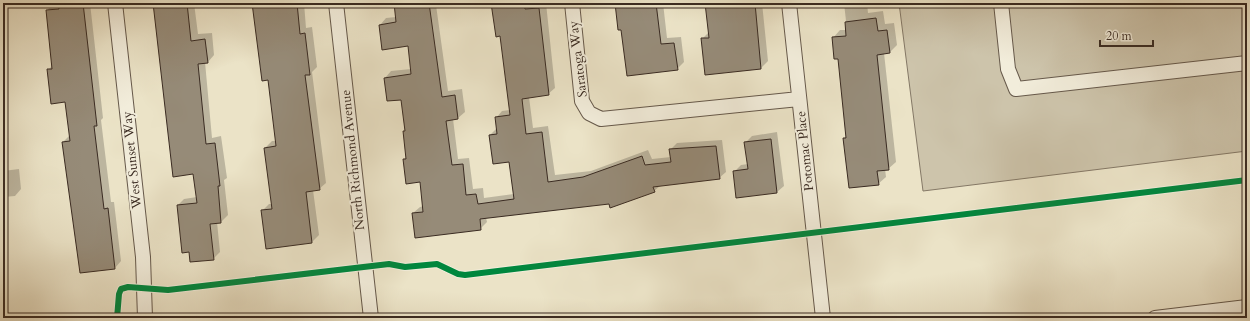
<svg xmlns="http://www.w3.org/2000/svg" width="1250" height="321" font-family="Cardo,serif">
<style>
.green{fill:#cdc4ab;stroke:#847866}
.shadow{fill:#0003}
.building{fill:#968b78;stroke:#3a2b22}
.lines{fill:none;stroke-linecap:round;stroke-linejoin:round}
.minor-casing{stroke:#66594b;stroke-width:16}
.minor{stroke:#f2eddb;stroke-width:14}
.cycleway-casing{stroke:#f2eddb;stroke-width:8}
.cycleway{stroke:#00873e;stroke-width:6}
.labels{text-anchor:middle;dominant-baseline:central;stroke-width:4;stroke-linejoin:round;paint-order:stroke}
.street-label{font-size:13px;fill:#3a2b22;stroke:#f2eddb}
</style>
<rect width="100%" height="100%" fill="#ebe3c7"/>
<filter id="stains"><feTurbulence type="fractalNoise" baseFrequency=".005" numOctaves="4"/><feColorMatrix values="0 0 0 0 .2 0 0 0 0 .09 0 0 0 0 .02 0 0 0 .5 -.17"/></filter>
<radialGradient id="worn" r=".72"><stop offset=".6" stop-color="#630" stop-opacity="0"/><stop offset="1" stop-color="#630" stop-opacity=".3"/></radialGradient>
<path class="green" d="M899 3H1247V151L923 191Z"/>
<path class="shadow" d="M90 3 103 118 101 120 111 202H114L121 261 115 268 63 142 70 135 66 101 48 70 53 65 47 10 54 4Z
M154 3H194L198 34 212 33 214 55 208 62H205L212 138 221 136 227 178 224 180 228 215 221 222H217L220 252 213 259 190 251 178 205 184 199 197 197 194 173Z
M254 3H304L306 28 312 27 317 67 312 72 326 183 319 189 313 190 319 235 312 242 262 211 269 204H272L265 148 272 141H277L269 79Z
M395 3H438L436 5 448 91 462 89 465 112 458 118 453 119 458 159 469 158 473 189 483 188 484 198 514 194 510 161 490 135 497 128 496 118 502 111 510 110 501 35 492 3H546L555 88 548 94 529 97 533 128 548 126 555 175 591 171 648 150 652 159 671 157 670 150 677 143 722 140 726 172 719 178 660 186 654 191 609 203 486 218 487 222 480 229 413 213 420 207 424 206 421 181 404 159 407 157 402 98 385 78 391 71 411 69 408 45 380 25 386 18 396 17Z
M616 3H663L667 38 681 37 684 62 677 69 622 29Z
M706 3H762L768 61 761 68 706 74 702 39 709 32Z
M844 3H867L868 13 883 11 885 24 894 23 897 45 890 52 884 53 896 162 888 169H885L886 177 878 184 844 138 847 136 839 58 833 38 840 30H847Z
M777 132 784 186 777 192 737 197 734 172 741 165 748 164 746 142 752 136Z
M19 169 21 189 15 196 3 197V171Z
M3 263 9 318 17 317V318H3Z"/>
<path class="building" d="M58 3H83L97 126H94L104 209 108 208 115 269 80 273 62 142 70 141 65 102 51 104 47 69H52L46 10 59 9Z
M153 3H187L191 41 205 39 208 63 198 64 206 144 215 143 220 186H218L221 223 210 224 214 260 190 262 189 252 182 253 177 205 197 203 193 174 173 177Z
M252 3H297L300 34 305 33 310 75H305L320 190 306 192 312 243 266 249 261 210 272 209 264 148 276 146 268 80 262 81Z
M394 3H429L442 97 455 95 458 119 446 121 452 165 463 164 466 195 476 194 478 204 514 199 509 162 493 164 489 135 497 134 495 117 510 115 500 36 496 37 491 3H524L525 9 539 8 549 95 522 99 526 134 542 132 548 182 583 177 642 156 645 165 671 162 669 149 716 146 720 179 653 187 655 192 610 208 609 204 480 219 481 230 415 238 412 213 423 212 420 182 406 184 403 159H406L403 131H405L401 100 387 101 384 78 411 74 408 46 382 50 379 25 396 22Z
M615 3H656L661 44 674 43 678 70 627 76 621 30H618Z
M705 3H755L761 69 705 75 701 38H709Z
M876 18 878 31 887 30 890 53 877 55 889 170 877 171 879 185 849 188 843 138H846L838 59H834L832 37 846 36 845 22Z
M771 139 777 193 736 198 733 171 748 169 744 142Z"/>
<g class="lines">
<defs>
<path id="minor" d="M115 3 143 257 145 318
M336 3 371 318
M572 3 582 101 589 113 601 119 799 99
M789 3 823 318
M1001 3 1008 69 1016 89 1247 63
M1155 318 1247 307"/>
</defs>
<use href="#minor" class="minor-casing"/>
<use href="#minor" class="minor"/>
<defs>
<path id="cycleway" d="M117 318 119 294 121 289 128 287 168 290 389 264 405 267 437 264 458 274 465 275 1247 180"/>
</defs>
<use href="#cycleway" class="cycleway-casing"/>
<use href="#cycleway" class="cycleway"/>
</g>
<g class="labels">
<g class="street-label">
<text transform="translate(578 59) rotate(-97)">Saratoga Way</text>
<text transform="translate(805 151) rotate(-96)">Potomac Place</text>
<text transform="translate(132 160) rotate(-96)">West Sunset Way</text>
<text transform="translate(353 160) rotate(-96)">North Richmond Avenue</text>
</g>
</g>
<rect width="1250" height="321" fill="none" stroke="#ebe3c7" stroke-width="16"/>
<rect x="4" y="4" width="1242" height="313" fill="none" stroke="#3a2b22" stroke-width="2"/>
<rect x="8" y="8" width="1234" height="305" fill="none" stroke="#3a2b22"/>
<path d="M1100 40v6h53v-6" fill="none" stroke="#3a2b22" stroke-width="2"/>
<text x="1106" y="40" font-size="12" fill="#3a2b22" stroke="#f2eddb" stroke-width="3" paint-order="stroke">20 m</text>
<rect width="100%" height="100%" filter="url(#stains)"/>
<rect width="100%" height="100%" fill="url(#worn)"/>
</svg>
